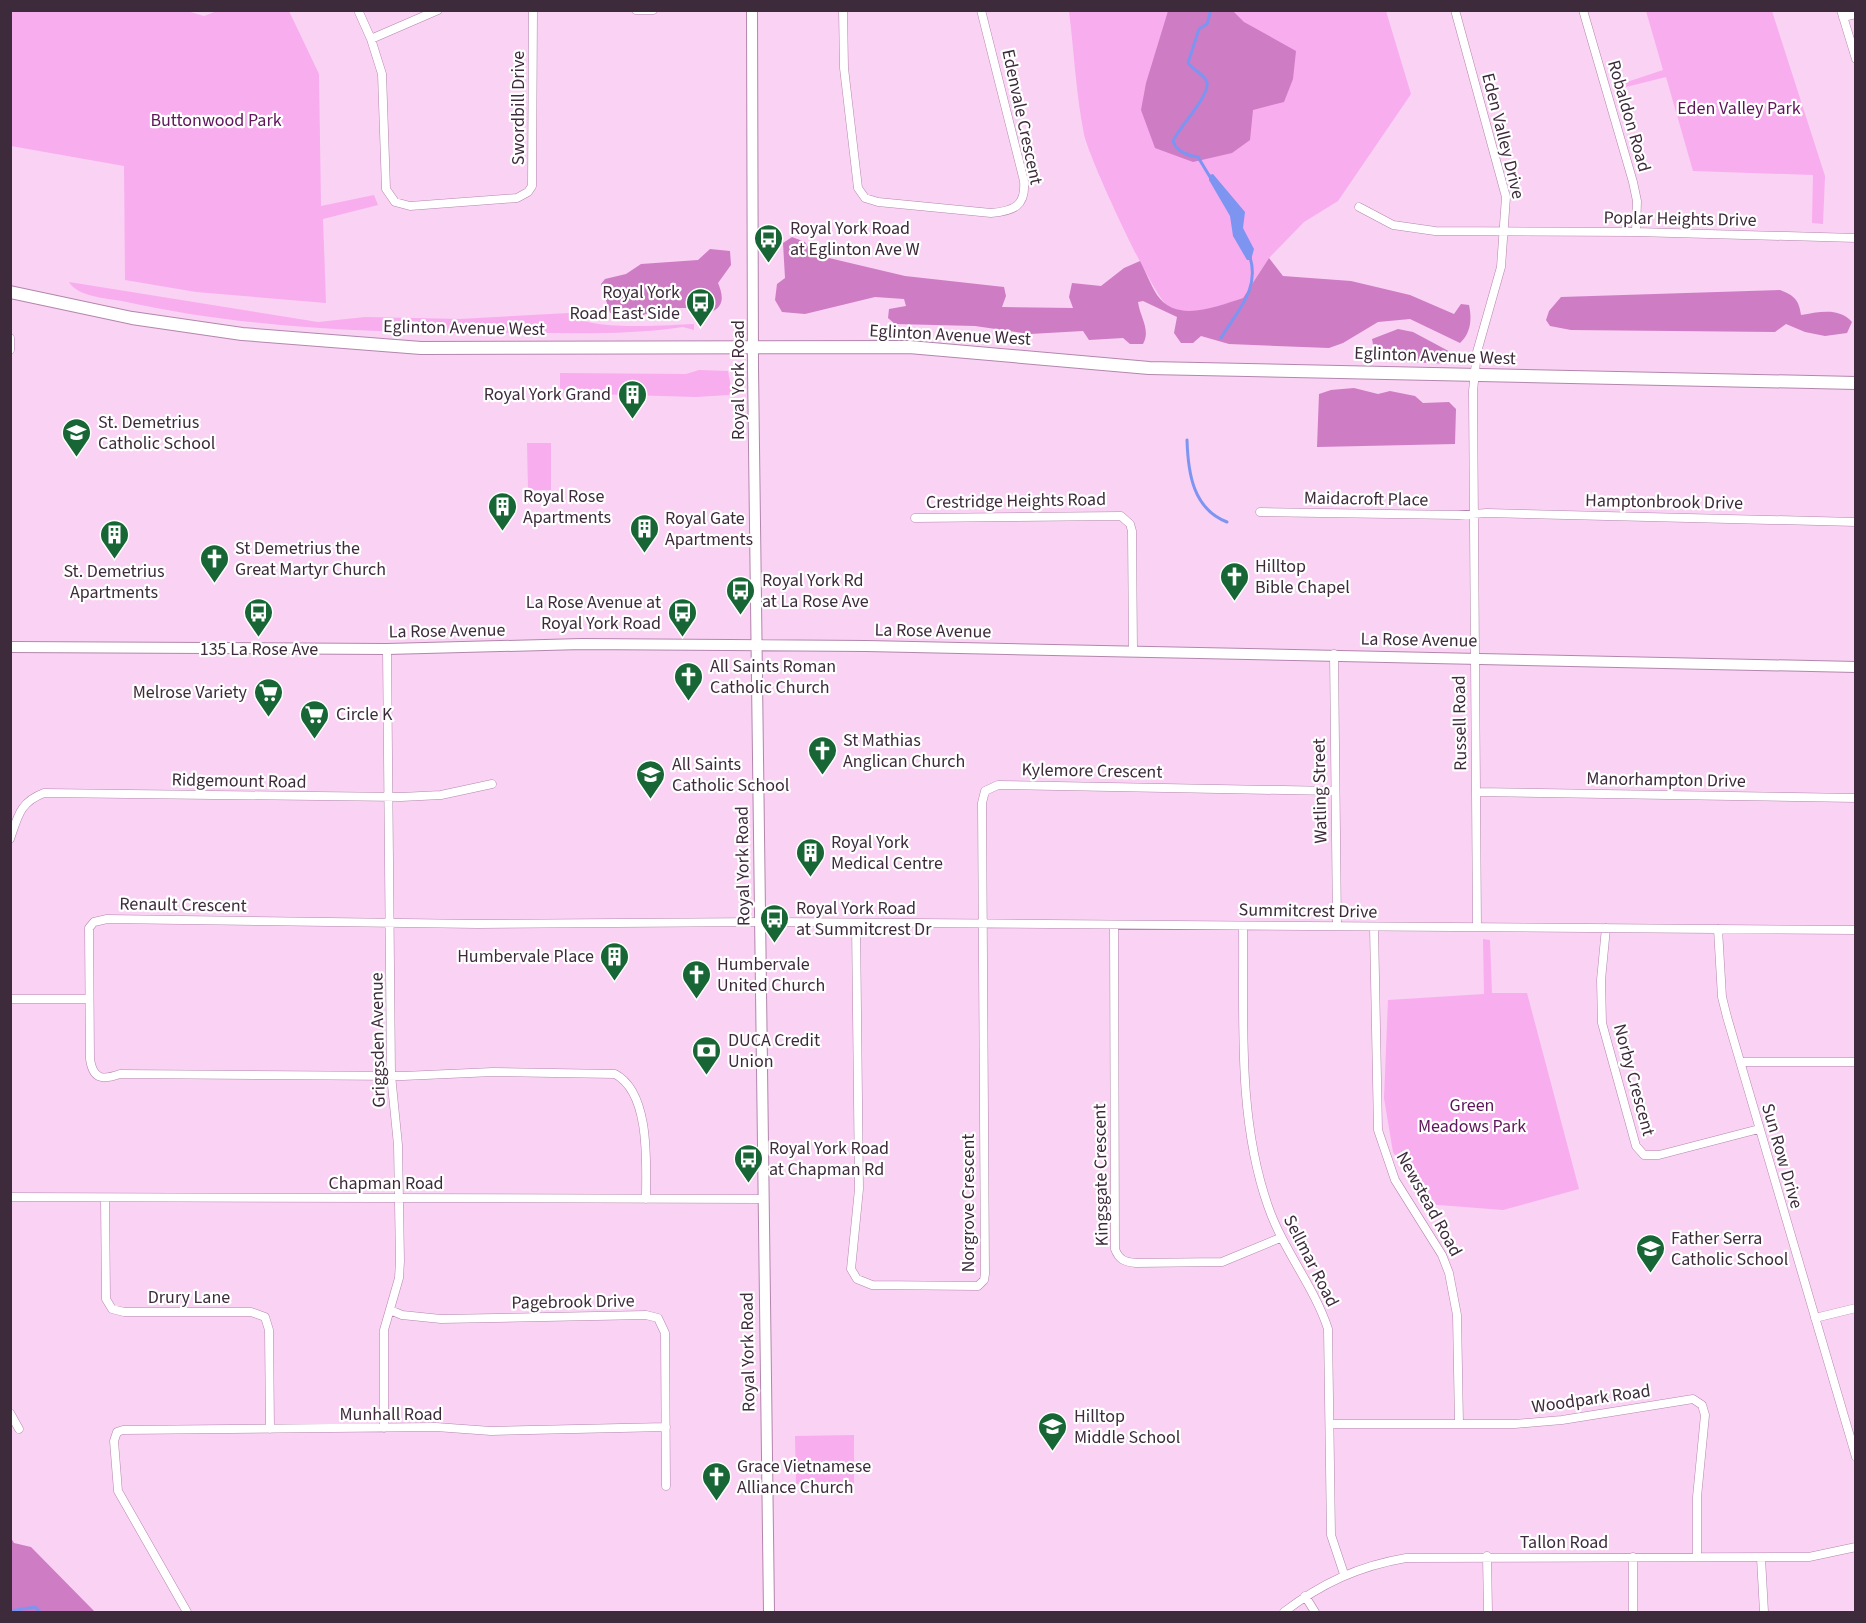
<svg xmlns="http://www.w3.org/2000/svg" width="1866" height="1623" font-family="'Source Sans 3',sans-serif">
<style>
.green{fill:#f8adee}
.forest{fill:#ce7cc4}
.water{fill:#7d95f1}
.lines{fill:none;stroke-linecap:round;stroke-linejoin:round}
.stream{stroke:#7d95f1;stroke-width:3}
.street-casing{stroke:#b386ad;stroke-width:9}
.secondary-casing{stroke:#b386ad;stroke-width:12}
.primary-casing{stroke:#b386ad;stroke-width:14}
.street{stroke:#fff;stroke-width:8}
.secondary{stroke:#fff;stroke-width:10}
.primary{stroke:#fff;stroke-width:12}
.labels{text-anchor:middle;dominant-baseline:central;stroke-width:4.5;stroke-linejoin:round;paint-order:stroke}
.street-label{font-size:18px;fill:#3d2b3b;stroke:#fff}
.park-label{font-size:18px;fill:#5f155a;stroke:#fff}
.poi-label{font-size:18px;fill:#3d2b3b;stroke:#fff;text-anchor:start}
</style>
<rect width="100%" height="100%" fill="#fad2f4"/>
<path class="green" d="M187 11 204 16 217 11H289L319 74 321 206 374 195 378 205 323 219 326 303 196 292 125 280 124 166 11 146V11Z
M1069 11H1386L1411 94 1338 201 1304 222 1269 258 1243 298C1219 306 1193 319 1168 306 1153 297 1088 156 1084 134 1076 94 1074 51 1069 11Z
M1646 11H1772L1825 176 1823 224 1812 223 1813 175 1693 171 1666 77 1618 89V85L1663 70Z
M69 282 318 322 365 317 460 319 569 313C587 332 668 325 694 324V330L683 327C631 335 576 333 524 333 391 334 252 330 122 301 106 298 78 297 69 282Z
M699 370 728 371 733 399 729 395 696 397 560 393V373L686 374Z
M527 443H551V490H528Z
M1483 939 1490 940 1492 993H1527L1579 1189 1503 1210 1426 1204 1393 1152 1384 1098 1388 1000 1484 994Z
M854 1435V1484H796L795 1436Z"/>
<path class="forest" d="M1168 11H1233L1244 22 1296 51 1293 79 1284 102 1253 110 1250 140 1232 153 1193 162 1155 148 1141 110 1146 83Z
M792 237 805 242 812 254 905 276 1004 287 1006 296 1002 307 1073 308 1069 297 1072 283 1101 286 1124 268 1140 261C1146 272 1150 284 1157 295 1177 324 1217 306 1243 298L1269 258 1283 276 1351 281 1410 295 1454 314 1461 304 1469 305C1472 319 1471 333 1460 343L1410 319 1378 322 1343 343 1329 348 1229 344 1201 336 1193 343H1181L1174 333 1177 317 1143 301 1138 302C1140 317 1151 330 1143 344H1130L1123 338 1089 340 1083 331 1030 334 975 326 895 324 888 318 889 309 906 306 904 299 875 297 805 314 782 312 775 300 777 284 785 278 783 243Z
M710 249 730 251 731 265 718 283C723 295 725 306 711 312L700 308H662L638 317 610 313 601 284 605 279 626 274 641 264 698 260Z
M1780 290C1794 295 1799 300 1801 315 1819 312 1839 307 1852 322L1847 333 1825 336 1805 332 1786 324 1775 332 1571 330 1550 326 1546 320 1549 311 1561 297Z
M1398 329 1413 332 1456 355V364L1376 361 1372 339Z
M1354 388 1378 394 1390 391 1415 396 1423 403 1449 402 1456 409 1455 444 1317 447 1319 394 1331 390Z
M11 1538 14 1543 31 1547 95 1612H11Z"/>
<path class="water" d="M1213 174 1245 212 1243 228 1254 249 1251 260H1247L1233 236 1230 216 1209 180V175Z"/>
<g class="lines">
<path class="stream" d="M1210 177 1198 157C1188 156 1176 151 1173 141 1179 127 1214 92 1206 80 1202 74 1193 69 1188 63L1199 29 1207 24 1211 10
M1221 338C1237 311 1260 290 1250 257
M1187 440C1188 473 1193 509 1227 522
M10 1611 35 1607 40 1612"/>
<defs>
<path id="street" d="M358 10 371 39 382 74 386 189 395 202 410 206 517 198 528 192 532 186 533 10
M636 10H653
M843 10 844 68 858 188 865 198 878 202 991 213C1014 211 1026 206 1024 181L981 10
M1455 10 1506 197 1501 267 1477 352 1473 391 1477 927
M1583 10 1633 182 1637 201 1636 232
M1841 10 1856 59
M1843 17 1856 14
M371 39 438 10
M1359 207 1393 225 1435 231 1636 232 1856 238
M10 338V350
M1260 512 1458 515 1487 513 1856 522
M915 518 1121 516 1130 524 1132 531 1133 651
M1334 654 1337 926
M1476 792 1856 798
M10 839C18 816 20 802 44 793L401 797 441 795 492 784
M856 923 859 1189 851 1269 857 1279 872 1285 978 1286 984 1280 985 1274 982 803 985 791 998 785 1335 791
M1114 925 1115 1249C1119 1260 1125 1262 1136 1263L1222 1262 1280 1238
M1243 926C1244 1018 1237 1118 1268 1206 1283 1250 1314 1286 1328 1329L1331 1535 1344 1574
M1374 927 1378 1130 1395 1180 1442 1255 1449 1273 1457 1315 1459 1424
M1606 928 1601 980 1602 1023 1636 1146 1644 1155H1659L1759 1129
M1718 929 1722 997 1727 1017 1856 1457
M10 999H89
M1741 1062H1856
M10 1197 762 1199
M105 1198 106 1299 112 1309 124 1312H251L265 1317 269 1330 270 1429
M646 1199C646 1165 651 1093 615 1074L493 1072 403 1076 120 1074C103 1080 93 1080 90 1059L89 928 94 922 107 919 478 924 776 922 1856 930
M390 1310 402 1315 441 1319 646 1315 658 1318 665 1333 666 1486
M1815 1318 1856 1308
M10 1413 19 1429
M1330 1424H1515L1562 1420 1693 1399 1702 1405 1705 1415 1697 1497V1557
M384 1428V1330L399 1278 400 1261 398 1145 391 1075 387 649
M1487 1556 1488 1612
M1761 1558 1764 1612
M1305 1596 1315 1612
M187 1612 118 1491 114 1441 117 1432 123 1430 436 1427 491 1431 666 1427
M1284 1612C1322 1583 1359 1566 1406 1558L1809 1557 1856 1547
M1633 1612V1557"/>
<path id="secondary" d="M752 10 753 369 769 1612
M10 647 387 649 582 644 866 646 1856 667"/>
<path id="primary" d="M10 292 132 318 242 334 421 348 909 347 1149 368 1856 383"/>
</defs>
<use href="#street" class="street-casing"/>
<use href="#secondary" class="secondary-casing"/>
<use href="#primary" class="primary-casing"/>
<use href="#street" class="street"/>
<use href="#secondary" class="secondary"/>
<use href="#primary" class="primary"/>
</g>
<defs>
<symbol id="bus-pin" viewBox="-11 -11 22 30"><path d="M0 17L-7.5 6A9.5 9.5 0 1 1 7.5 6Z" fill="#186635" stroke="#fff"/><path d="M-5-6H5V4H4V6H2V4H-2V6H-4V4H-5ZM-3.5-4V0h7V-4ZM-3.5 1.2v1.5H-2V1.2ZM2 1.2v1.5H3.5V1.2Z" fill="#fff"/></symbol>
<symbol id="building-pin" viewBox="-11 -11 22 30"><path d="M0 17L-7.5 6A9.5 9.5 0 1 1 7.5 6Z" fill="#186635" stroke="#fff"/><path d="M-4-6H4V6H1V3H-1V6H-4ZM-2.5-4.3h1.7v1.8h-1.7ZM.8-4.3h1.7v1.8H.8ZM-2.5-1h1.7V.8h-1.7ZM.8-1h1.7V.8H.8Z" fill="#fff"/></symbol>
<symbol id="school-pin" viewBox="-11 -11 22 30"><path d="M0 17L-7.5 6A9.5 9.5 0 1 1 7.5 6Z" fill="#186635" stroke="#fff"/><path d="M0-5L7-2L0 1L-7-2ZM-4 1L0 2.5L4 1V4Q0 6-4 4Z" fill="#fff"/></symbol>
<symbol id="church-pin" viewBox="-11 -11 22 30"><path d="M0 17L-7.5 6A9.5 9.5 0 1 1 7.5 6Z" fill="#186635" stroke="#fff"/><path d="M-1.2-6h2.4v3.5h3.3v2.4h-3.3V6h-2.4V-.1h-3.3v-2.4h3.3Z" fill="#fff"/></symbol>
<symbol id="supermarket-pin" viewBox="-11 -11 22 30"><path d="M0 17L-7.5 6A9.5 9.5 0 1 1 7.5 6Z" fill="#186635" stroke="#fff"/><path d="M-6-5.5h2.5l.6 2H6L4.5 2H-2.5L-4.4-4H-6ZM-1.5 3.2a1.3 1.3 0 1 0 .1 0ZM3 3.2a1.3 1.3 0 1 0 .1 0Z" fill="#fff"/></symbol>
<symbol id="bank-pin" viewBox="-11 -11 22 30"><path d="M0 17L-7.5 6A9.5 9.5 0 1 1 7.5 6Z" fill="#186635" stroke="#fff"/><path d="M-6-4H6V4H-6ZM0-2.3a2.3 2.3 0 1 0 0 4.6a2.3 2.3 0 1 0 0-4.6Z" fill="#fff"/></symbol>
</defs>
<g fill-rule="evenodd">
<use href="#bus-pin" x="752" y="222" width="33" height="45"/>
<use href="#bus-pin" x="684" y="286" width="33" height="45"/>
<use href="#building-pin" x="616" y="378" width="33" height="45"/>
<use href="#school-pin" x="60" y="416" width="33" height="45"/>
<use href="#building-pin" x="486" y="490" width="33" height="45"/>
<use href="#building-pin" x="628" y="512" width="33" height="45"/>
<use href="#building-pin" x="98" y="518" width="33" height="45"/>
<use href="#church-pin" x="198" y="542" width="33" height="45"/>
<use href="#church-pin" x="1218" y="560" width="33" height="45"/>
<use href="#bus-pin" x="724" y="574" width="33" height="45"/>
<use href="#bus-pin" x="242" y="596" width="33" height="45"/>
<use href="#bus-pin" x="666" y="596" width="33" height="45"/>
<use href="#church-pin" x="672" y="660" width="33" height="45"/>
<use href="#supermarket-pin" x="252" y="676" width="33" height="45"/>
<use href="#supermarket-pin" x="298" y="698" width="33" height="45"/>
<use href="#church-pin" x="806" y="734" width="33" height="45"/>
<use href="#school-pin" x="634" y="758" width="33" height="45"/>
<use href="#building-pin" x="794" y="836" width="33" height="45"/>
<use href="#bus-pin" x="758" y="902" width="33" height="45"/>
<use href="#building-pin" x="598" y="940" width="33" height="45"/>
<use href="#church-pin" x="680" y="958" width="33" height="45"/>
<use href="#bank-pin" x="690" y="1034" width="33" height="45"/>
<use href="#bus-pin" x="732" y="1142" width="33" height="45"/>
<use href="#school-pin" x="1634" y="1232" width="33" height="45"/>
<use href="#school-pin" x="1036" y="1410" width="33" height="45"/>
<use href="#church-pin" x="700" y="1460" width="33" height="45"/>
</g>
<g class="labels">
<g class="street-label">
<text transform="translate(518 108) rotate(-90)">Swordbill Drive</text>
<text transform="translate(1629 116) rotate(74)">Robaldon Road</text>
<text transform="translate(1022 117) rotate(78)">Edenvale Crescent</text>
<text transform="translate(1503 136) rotate(76)">Eden Valley Drive</text>
<text transform="translate(1680 219) rotate(1)">Poplar Heights Drive</text>
<text transform="translate(464 328) rotate(1)">Eglinton Avenue West</text>
<text transform="translate(950 335) rotate(3)">Eglinton Avenue West</text>
<text transform="translate(1435 356) rotate(2)">Eglinton Avenue West</text>
<text transform="translate(738 380) rotate(-90)">Royal York Road</text>
<text transform="translate(1366 499) rotate(1)">Maidacroft Place</text>
<text transform="translate(1016 501) rotate(-1)">Crestridge Heights Road</text>
<text transform="translate(1664 502) rotate(1)">Hamptonbrook Drive</text>
<text transform="translate(447 631) rotate(-1)">La Rose Avenue</text>
<text transform="translate(933 631) rotate(1)">La Rose Avenue</text>
<text transform="translate(1419 640) rotate(1)">La Rose Avenue</text>
<text transform="translate(1460 723) rotate(-91)">Russell Road</text>
<text transform="translate(1092 771) rotate(1)">Kylemore Crescent</text>
<text transform="translate(1666 780) rotate(1)">Manorhampton Drive</text>
<text transform="translate(239 781) rotate(1)">Ridgemount Road</text>
<text transform="translate(1320 791) rotate(-91)">Watling Street</text>
<text transform="translate(743 866) rotate(-91)">Royal York Road</text>
<text transform="translate(183 905) rotate(1)">Renault Crescent</text>
<text transform="translate(1308 911) rotate(1)">Summitcrest Drive</text>
<text transform="translate(378 1040) rotate(-91)">Griggsden Avenue</text>
<text transform="translate(1634 1080) rotate(75)">Norby Crescent</text>
<text transform="translate(1782 1156) rotate(74)">Sun Row Drive</text>
<text transform="translate(1101 1175) rotate(-91)">Kingsgate Crescent</text>
<text x="386" y="1183">Chapman Road</text>
<text transform="translate(968 1203) rotate(-90)">Norgrove Crescent</text>
<text transform="translate(1429 1204) rotate(61)">Newstead Road</text>
<text transform="translate(1311 1261) rotate(63)">Sellmar Road</text>
<text x="189" y="1297">Drury Lane</text>
<text transform="translate(573 1302) rotate(-1)">Pagebrook Drive</text>
<text transform="translate(748 1352) rotate(-91)">Royal York Road</text>
<text transform="translate(1591 1399) rotate(-8)">Woodpark Road</text>
<text x="391" y="1414">Munhall Road</text>
<text x="1564" y="1542">Tallon Road</text>
</g>
<g class="park-label">
<text x="1739" y="108">Eden Valley Park</text>
<text x="216" y="120">Buttonwood Park</text>
<text x="1472" y="1105">Green<tspan x="1472" dy="21">Meadows Park</tspan></text>
</g>
<g class="poi-label">
<text x="790" y="228">Royal York Road<tspan x="790" dy="21">at Eglinton Ave W</tspan></text>
<text x="680" y="292" text-anchor="end">Royal York<tspan x="680" dy="21">Road East Side</tspan></text>
<text x="611" y="394" text-anchor="end">Royal York Grand</text>
<text x="98" y="422">St. Demetrius<tspan x="98" dy="21">Catholic School</tspan></text>
<text x="523" y="496">Royal Rose<tspan x="523" dy="21">Apartments</tspan></text>
<text x="665" y="518">Royal Gate<tspan x="665" dy="21">Apartments</tspan></text>
<text x="235" y="548">St Demetrius the<tspan x="235" dy="21">Great Martyr Church</tspan></text>
<text x="1255" y="566">Hilltop<tspan x="1255" dy="21">Bible Chapel</tspan></text>
<text x="114" y="571" text-anchor="middle">St. Demetrius<tspan x="114" dy="21">Apartments</tspan></text>
<text x="762" y="580">Royal York Rd<tspan x="762" dy="21">at La Rose Ave</tspan></text>
<text x="661" y="602" text-anchor="end">La Rose Avenue at<tspan x="661" dy="21">Royal York Road</tspan></text>
<text x="259" y="649" text-anchor="middle">135 La Rose Ave</text>
<text x="710" y="666">All Saints Roman<tspan x="710" dy="21">Catholic Church</tspan></text>
<text x="247" y="692" text-anchor="end">Melrose Variety</text>
<text x="336" y="714">Circle K</text>
<text x="843" y="740">St Mathias<tspan x="843" dy="21">Anglican Church</tspan></text>
<text x="672" y="764">All Saints<tspan x="672" dy="21">Catholic School</tspan></text>
<text x="831" y="842">Royal York<tspan x="831" dy="21">Medical Centre</tspan></text>
<text x="796" y="908">Royal York Road<tspan x="796" dy="21">at Summitcrest Dr</tspan></text>
<text x="594" y="956" text-anchor="end">Humbervale Place</text>
<text x="717" y="964">Humbervale<tspan x="717" dy="21">United Church</tspan></text>
<text x="728" y="1040">DUCA Credit<tspan x="728" dy="21">Union</tspan></text>
<text x="769" y="1148">Royal York Road<tspan x="769" dy="21">at Chapman Rd</tspan></text>
<text x="1671" y="1238">Father Serra<tspan x="1671" dy="21">Catholic School</tspan></text>
<text x="1074" y="1416">Hilltop<tspan x="1074" dy="21">Middle School</tspan></text>
<text x="737" y="1466">Grace Vietnamese<tspan x="737" dy="21">Alliance Church</tspan></text>
</g>
</g>
<rect width="1866" height="1623" fill="none" stroke="#3d2b3b" stroke-width="24"/>
</svg>
